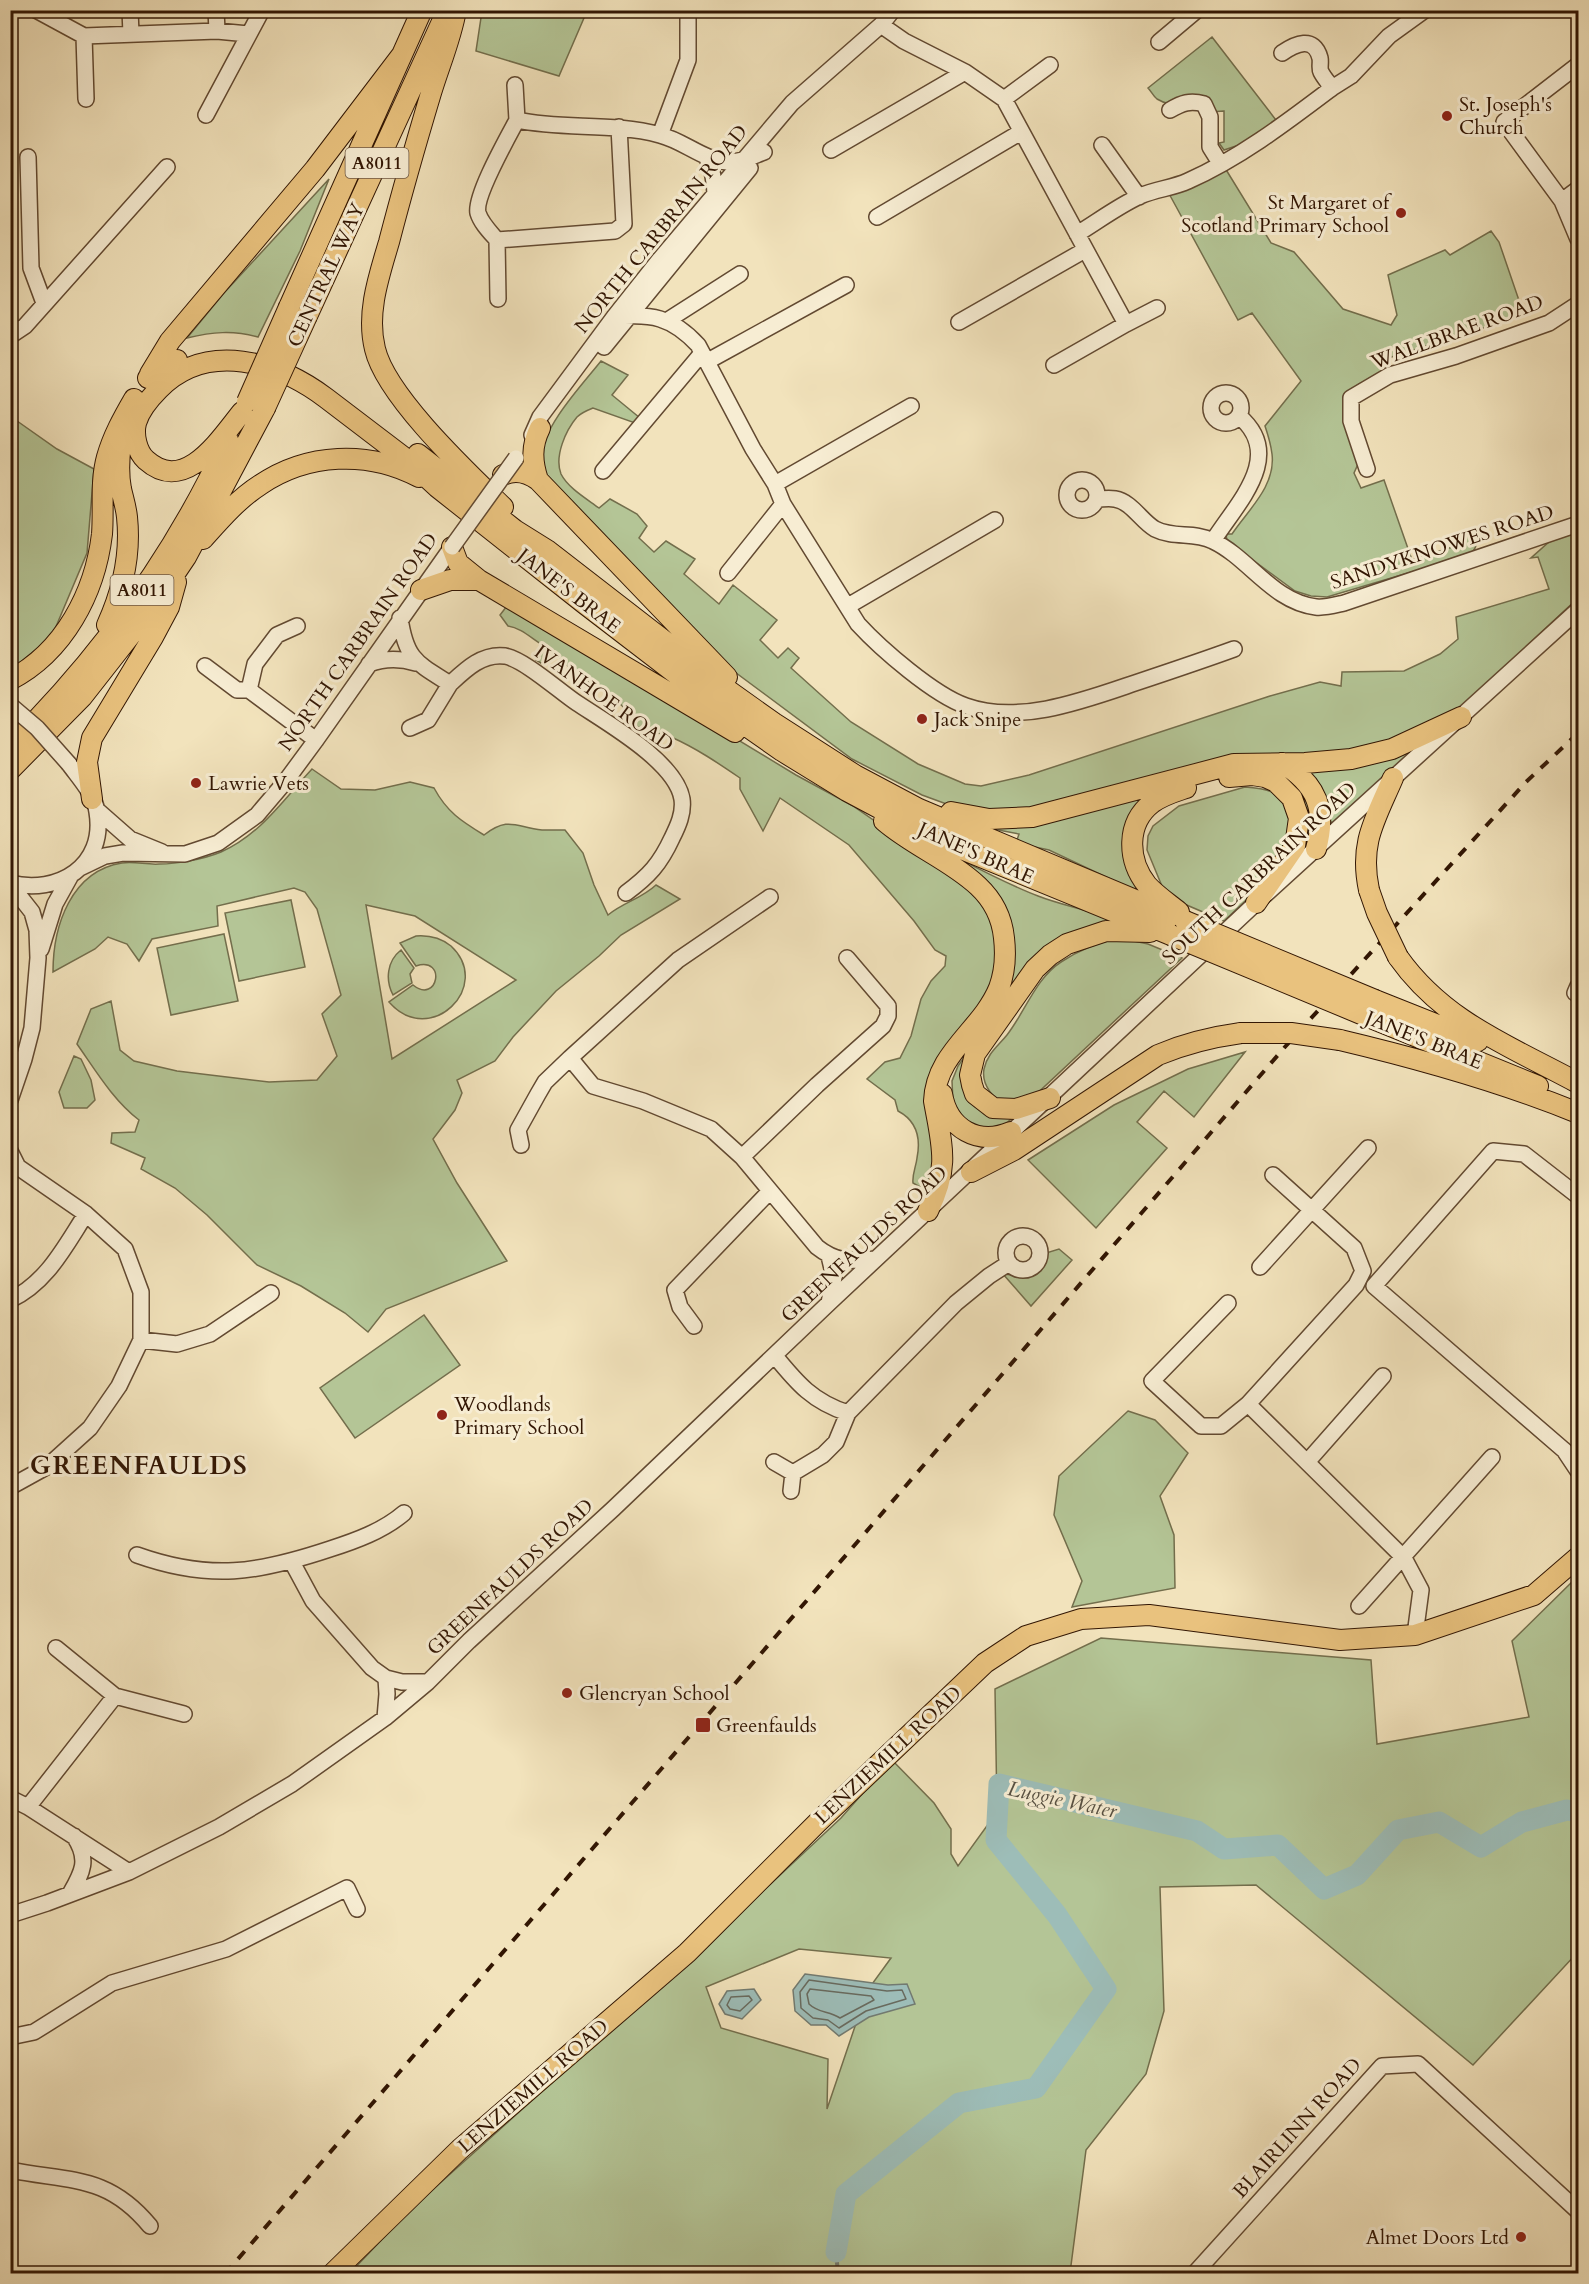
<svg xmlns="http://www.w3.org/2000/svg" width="1589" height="2284" font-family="Cardo,serif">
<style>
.green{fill:#b4c596;stroke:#736e4c;stroke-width:1.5;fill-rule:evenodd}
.water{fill:#9dbdb8;stroke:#727a70;stroke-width:1.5}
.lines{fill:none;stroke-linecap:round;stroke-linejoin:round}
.shore{stroke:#686a5e;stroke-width:1.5}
.stream{stroke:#727a70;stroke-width:4}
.river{stroke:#9dbdb8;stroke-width:21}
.minor-casing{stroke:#624931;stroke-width:18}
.major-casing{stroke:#321603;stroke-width:22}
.minor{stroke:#f7edd3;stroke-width:15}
.major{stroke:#e9c27e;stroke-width:20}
.rail{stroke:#321603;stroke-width:4;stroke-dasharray:10 10;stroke-linecap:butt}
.minor-bridge-casing{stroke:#624931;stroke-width:18;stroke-linecap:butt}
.major-bridge-casing{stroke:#321603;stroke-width:22;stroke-linecap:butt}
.minor-bridge{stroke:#f7edd3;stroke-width:15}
.major-bridge{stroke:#e9c27e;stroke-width:20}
.poi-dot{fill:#8f2418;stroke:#f7edd3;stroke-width:2}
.labels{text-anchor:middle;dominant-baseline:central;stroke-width:6;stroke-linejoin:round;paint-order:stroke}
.shield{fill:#f7edd3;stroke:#6d5641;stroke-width:1.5}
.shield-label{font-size:18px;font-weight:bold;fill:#321603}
.poi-label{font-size:20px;fill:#321603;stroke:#f7edd3;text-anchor:start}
.street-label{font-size:20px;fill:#321603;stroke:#f7edd3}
.water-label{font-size:21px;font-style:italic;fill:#575042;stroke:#f7edd3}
.district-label{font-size:26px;font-weight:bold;letter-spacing:1.5px;fill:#321603;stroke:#f7edd3}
</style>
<rect width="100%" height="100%" fill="#f2e3bc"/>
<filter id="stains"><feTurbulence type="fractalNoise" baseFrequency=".00333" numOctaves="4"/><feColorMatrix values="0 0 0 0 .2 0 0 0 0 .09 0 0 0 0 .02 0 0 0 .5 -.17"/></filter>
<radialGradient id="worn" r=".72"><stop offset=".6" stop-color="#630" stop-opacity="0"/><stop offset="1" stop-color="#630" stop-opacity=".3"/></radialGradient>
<path class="green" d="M482 11V10L587 11 559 76 476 51Z
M1212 37 1276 120 1242 144 1224 150 1219 143 1224 142V111C1210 113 1170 107 1157 99 1153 96 1151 91 1148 88Z
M1225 168 1271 243 1294 252 1343 309 1391 325 1397 315 1388 275 1445 250 1450 255 1491 231 1499 242 1524 315 1382 360 1387 372 1359 384 1348 392 1359 462 1354 473 1361 488 1384 480 1412 560 1465 543 1464 537 1474 533C1477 544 1478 547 1469 555L1327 597 1311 596 1295 591 1227 541 1226 534H1232C1248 510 1276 486 1272 454 1271 445 1268 435 1265 426L1301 381 1252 313 1238 320 1167 190Z
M329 179 300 251 258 337C233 330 212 332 187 338L224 293Z
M601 361 628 375 612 395 640 418 635 423 593 408C588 410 581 413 577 417 566 430 554 456 561 474 568 488 587 499 599 508L610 499 637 514 647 526 639 538 654 552 666 541 695 559 684 574 719 604 733 585 777 620 760 640 778 658 788 648 799 658 791 668 851 722 918 764 965 784 981 786 1029 775 1270 696 1320 682 1341 686 1342 672 1404 671 1440 654 1458 639 1456 617 1549 589 1538 557 1531 558 1549 542 1578 530V598L1449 719 1376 748 1054 807 971 813 922 795 852 759 720 661 545 476C544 470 541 463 541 457 543 426 582 385 601 361Z
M10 416 57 449 94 469 87 553 52 636 11 670Z
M510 602 796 775 853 806 970 887 986 906 994 924 998 961 986 998 947 1048 930 1185 920 1187 913 1183C912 1174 916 1167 917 1158 921 1138 917 1121 898 1111L895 1100 867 1079 885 1062 900 1058 911 1036 921 999 931 981 945 966 946 956 935 950 914 921 849 845 780 798 763 831 740 789V778C718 763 696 748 671 737 659 732 649 733 636 726L632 730 625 724 632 715 606 691 583 679 553 653 544 665 536 660 546 647C533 640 522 628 508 626L500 615Z
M1410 751 1406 758 1335 824 1329 821 1305 770Z
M312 769 341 789 375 790 410 782 434 788C447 812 461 821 484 835 509 816 515 827 542 830 549 830 558 830 565 830L583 853 594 885 608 915C624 902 641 899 656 885L680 899 621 935 599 956 556 991 513 1037 495 1061 457 1080 462 1093 455 1110 433 1139 457 1183 507 1261 386 1309 368 1332 345 1313 301 1286 257 1265 207 1215 175 1188 141 1169 145 1158 111 1143 112 1133 135 1132 139 1120C113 1100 96 1071 77 1044L91 1009 111 1001 120 1050 134 1061 177 1071 269 1082 317 1080 337 1056 322 1014 341 995 317 909 305 892 294 888 217 906 218 926 152 939 139 961 127 944 108 937 95 949 53 972C53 926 71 871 122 863 134 861 147 865 159 864 178 864 204 859 221 852 260 835 284 799 312 769ZM366 905 415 916 516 980 392 1059Z
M1232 771 1288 772 1317 808 1308 845 1309 816 1299 794 1234 773 1172 791 1139 818 1142 894 1049 850 1016 843 1019 834 993 829 1027 826Z
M1245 787C1284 789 1285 799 1295 833L1274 874 1224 921 1175 900 1164 891 1147 850 1148 836 1153 826 1179 806Z
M918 838C958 857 996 880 1038 896 1061 905 1085 909 1108 918L1104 929 1061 942 966 1081 1012 1118 995 1134 970 1127 953 1103 952 1081 958 1066 1008 993 1013 974 1014 956 1009 921Z
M291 900 305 967 239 981 225 913Z
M224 934 238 1001 171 1015 157 948Z
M416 936C429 935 441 938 451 946 494 986 430 1049 389 1002L413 985C438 1005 447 956 416 966L400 943Z
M1120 938 1148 944 1182 958 1030 1100 1006 1107C994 1098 981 1086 984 1069 987 1054 998 1046 1007 1035 1025 1012 1036 978 1061 962 1079 950 1100 942 1120 938Z
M401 950 414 968 410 974 412 983 393 995C385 980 387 961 401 950Z
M1245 1052 1194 1117 1164 1091 1137 1122 1167 1148 1096 1228 1028 1160 1114 1105 1188 1069Z
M74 1056 81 1059 91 1080 95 1100 87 1108H64L59 1092Z
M1059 1249 1072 1260 1031 1306 1003 1274C1024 1275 1042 1285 1046 1253Z
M424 1315 460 1365 355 1438 320 1388Z
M1128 1411 1155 1420 1188 1453 1160 1496 1174 1535 1175 1588 1072 1607 1082 1581 1054 1515 1059 1476Z
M1578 1576V1956L1576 1954 1473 2065 1256 1885 1160 1887 1164 2011 1146 2074 1086 2150 1070 2273 349 2274 410 2210 702 1948 841 1818 892 1760 934 1803 951 1829V1854L958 1866 997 1812 995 1689 1101 1638 1371 1660 1377 1744 1529 1717 1512 1641ZM799 1949 891 1958 867 1991 827 2109 828 2059 721 2028 706 1987Z"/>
<path class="water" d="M805 1974 888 1985 907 1984 915 2004 869 2017 839 2036 826 2025H811L795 2011 793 1990Z
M754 1989 761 2000 742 2019 725 2014 719 2004 727 1991Z"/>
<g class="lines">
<path class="shore" d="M809 1980 887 1991 902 1990 906 1999 866 2011 839 2028 828 2020 813 2018 801 2008 800 1992Z
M810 1989 871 1996 874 2000 840 2018C829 2011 818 2013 809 2004L807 1994Z
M749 1996 752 2000 740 2011 730 2009 727 2005 731 1997Z"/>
<path class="stream" d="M836 2252 838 2274"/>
<path class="river" d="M836 2252 846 2194 959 2103 1036 2088 1106 1989 1057 1915 996 1840 999 1784 1197 1831 1224 1849 1278 1845 1324 1889 1357 1875 1398 1830 1439 1822 1481 1847 1522 1822 1567 1810 1578 1812"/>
<defs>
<path id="minor" d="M36 10 84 36 217 31 248 34
M130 10 131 34
M216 10 217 31
M10 11 14 10
M881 25 904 41 965 72 1004 99 1126 324 1157 308
M84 36 86 99
M1159 42 1197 10
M1578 65 1504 122 1562 201 1578 239
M515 85 517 120
M1332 88 1351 76 1389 36 1425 10
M1004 99 1050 65
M1170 110C1182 103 1190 100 1204 104L1210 117V147L1220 163
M206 115 262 10
M619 127 624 224 615 231 497 240C490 232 481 223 478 213 474 197 508 137 517 120 564 130 612 122 660 135 684 141 703 160 728 162 740 163 753 156 764 152
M660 135 688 60V10
M1102 145 1139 197
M831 150 965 72
M706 156C713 170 715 181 715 196
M28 157 31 268 44 303
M1562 201 1578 189
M877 217 1021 132
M1077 234C1097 222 1118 206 1140 196 1156 189 1173 188 1188 181 1240 158 1287 122 1332 88 1329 83 1324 78 1321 72 1319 68 1321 63 1320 58 1314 35 1295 44 1282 53
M497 240 498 299
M614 317C651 313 672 317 698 345L753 449 775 484 783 504 858 624C881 649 934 695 966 706 1019 725 1085 700 1135 683 1168 672 1201 661 1234 649
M668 320 740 274
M959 322 1085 250
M10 336 25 326 167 167
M604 347 750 168
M708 361 846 285
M1054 365 1126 324
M1211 408a15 15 0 1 1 30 0a15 15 0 1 1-30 0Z
M532 435 540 417 614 317 660 259 792 103 881 25 893 10
M1367 469 1351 421V398L1390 375 1456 356 1549 323 1578 304
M603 471 702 353
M1067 495a15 15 0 1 1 30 0a15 15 0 1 1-30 0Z
M775 484 911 406
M1097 499C1103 499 1109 498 1115 499 1132 502 1141 521 1155 529 1175 539 1193 531 1213 541 1249 558 1273 602 1316 607 1325 608 1335 605 1344 603L1578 524
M1213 541C1237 503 1286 456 1239 416
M728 573 783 504
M848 606 995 520
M400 618C406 660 417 663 450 684 465 670 482 653 505 656 525 660 559 691 577 703 607 723 676 762 682 799 684 813 678 826 672 838 660 864 649 876 626 893
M297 626 277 635 255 664 249 690 316 740
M369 664C385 658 399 658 416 663
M205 666 237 690H249
M410 728 428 720 450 684
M97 810 130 839 162 852
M80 868 105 856 123 853 185 854 218 843 257 815 285 782 316 740 452 547
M10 883C58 895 106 866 97 812 95 795 79 778 69 764
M10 884 32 912 37 930 38 958 32 1028 24 1059 10 1100
M41 949 55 904 70 877
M1575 993 1578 986
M570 1058 593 1086 643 1101 711 1129 742 1157 817 1247C837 1263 851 1261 876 1259
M521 1145 518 1130 538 1094 545 1082 570 1058 678 960 770 897
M10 1151 18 1167 86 1214 125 1249 141 1292V1340L119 1386 90 1428 48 1466 10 1487
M742 1157 817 1085 883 1026 888 1016V1006L847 958
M1006 1253a17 17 0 1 1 34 0a17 17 0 1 1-34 0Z
M829 1256 834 1277 829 1303
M1260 1267 1368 1148
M10 1300C47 1283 65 1246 86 1214
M1228 1303 1152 1381 1201 1426H1221L1248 1404 1404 1558 1421 1590 1415 1635
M694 1326 680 1307 675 1290 770 1191
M141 1340 177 1344 210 1334 271 1293
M775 1356C797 1383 813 1402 848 1413
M1248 1404 1356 1285 1363 1271 1354 1248 1273 1175
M1564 1450 1578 1471
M1565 1451 1374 1286 1493 1151 1524 1154 1578 1196
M1308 1461 1383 1376
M774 1462 793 1473
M791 1491 793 1473 823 1455 836 1442 848 1413 956 1303 989 1276 1009 1263
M137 1555C210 1581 258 1573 330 1549 355 1541 383 1531 404 1513
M292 1562 313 1601 372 1668 386 1678 402 1682H428
M1359 1606 1492 1457
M56 1648 115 1696 184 1714
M385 1718 387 1694 386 1678
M10 1798 28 1807 129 1872
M28 1807 115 1696
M70 1894C82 1873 90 1860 74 1836
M10 1915 47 1903 129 1872 219 1827 292 1784 385 1718 428 1682 469 1641 613 1509 829 1303 1256 903 1578 610
M10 2037 34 2032 112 1983 226 1949 347 1888 357 1909
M10 2170C70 2182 107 2174 150 2226
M1194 2274 1382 2066 1418 2064 1578 2211"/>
<path id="major" d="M456 10C451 39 439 66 431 93 416 143 402 192 389 242 379 276 366 313 375 349 386 396 467 472 503 507
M289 307 422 10
M307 316 446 13
M150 374 170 341 315 169 401 56
M148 378 177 360
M242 412C220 439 185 495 146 460 137 452 133 435 136 423 140 409 150 398 159 389 207 340 278 362 326 398L410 462 437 487 585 604 722 709 782 751 847 791 937 839 1171 935
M418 454 515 530 547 550 729 691 774 723 855 775 919 809 1185 921
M503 475C515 469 527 472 538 480L727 677
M538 480C532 462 531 446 540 428
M203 539C220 520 238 499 260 485 307 453 368 450 419 477
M452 547 458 563 479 580 735 732
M421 590 450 580H479
M107 625C123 590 131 555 127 517 126 507 123 498 121 489 118 473 119 458 121 443
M10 680C64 652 95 593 102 534 104 509 100 482 107 457 113 436 123 418 134 399
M10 747C100 658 175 555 228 440
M1282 763C1317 784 1327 810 1316 849
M10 770 82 697 151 609 186 557 265 408
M1229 777 1252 775 1265 777 1276 782 1292 798 1299 818 1295 846 1256 903
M92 799 87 762 92 738 153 637 169 607 176 582
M951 812 989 819 1032 817 1234 764 1305 763 1351 759 1392 749 1461 717
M884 821C913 846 950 860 978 886 993 900 1002 918 1004 938 1006 955 1005 972 999 988 982 1030 936 1052 934 1101 942 1146 950 1167 928 1211
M1369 890C1359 843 1375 820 1393 778
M1179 912C1168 903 1156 895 1147 885 1127 860 1126 823 1152 803 1163 795 1174 792 1186 788
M1398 957C1444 1022 1510 1046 1578 1083
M1375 1000 1478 1041
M1366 1016 1538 1086
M1340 1040C1420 1059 1502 1082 1578 1113
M942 1094C948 1129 978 1146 1011 1132
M1050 1098 1016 1109 993 1108 975 1094 972 1085 970 1075 975 1054 1035 969 1050 955 1067 944 1106 931 1150 932
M971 1172 1014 1150 1158 1055C1186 1043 1212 1037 1241 1033
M332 2274 460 2149 687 1953 818 1822 985 1663 1026 1636 1081 1619 1149 1615 1340 1640 1415 1635 1534 1595 1578 1557"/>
</defs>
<use href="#minor" class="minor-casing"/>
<use href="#major" class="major-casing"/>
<use href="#minor" class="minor"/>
<use href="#major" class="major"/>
<path class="rail" d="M225 2274 1284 1048 1526 782 1578 733"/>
<defs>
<path id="minor-bridge" d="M452 547 516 458
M10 705 37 728 69 764"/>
<path id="major-bridge" d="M247 402 289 307
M265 408 307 316
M1369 890 1377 913 1398 957
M1185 921 1375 1000
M1171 935 1366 1016
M1241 1033H1291L1340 1040"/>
</defs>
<use href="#minor-bridge" class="minor-bridge-casing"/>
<use href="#major-bridge" class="major-bridge-casing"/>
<use href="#minor-bridge" class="minor-bridge"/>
<use href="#major-bridge" class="major-bridge"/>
</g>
<g class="poi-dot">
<circle cx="1447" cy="116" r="6"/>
<circle cx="1401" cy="213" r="6"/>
<circle cx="922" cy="719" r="6"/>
<circle cx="196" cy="783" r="6"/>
<circle cx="442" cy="1415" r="6"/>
<circle cx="567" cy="1693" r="6"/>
<rect x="695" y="1717" width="16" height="16" rx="3"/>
<circle cx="1521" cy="2237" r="6"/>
</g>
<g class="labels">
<g class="shield">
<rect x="345.5" y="148" width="63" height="30" rx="4.5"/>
<rect x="110.5" y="575" width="63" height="30" rx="4.5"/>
</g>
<g class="shield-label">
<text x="377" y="163">A8011</text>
<text x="142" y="590">A8011</text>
</g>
<g class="poi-label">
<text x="1459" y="104">St. Joseph's<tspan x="1459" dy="23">Church</tspan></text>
<text x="1389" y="202" text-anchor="end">St Margaret of<tspan x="1389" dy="23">Scotland Primary School</tspan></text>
<text x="934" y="719">Jack Snipe</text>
<text x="208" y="783">Lawrie Vets</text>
<text x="454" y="1404">Woodlands<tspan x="454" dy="23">Primary School</tspan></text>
<text x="579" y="1693">Glencryan School</text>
<text x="716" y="1725">Greenfaulds</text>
<text x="1509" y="2237" text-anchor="end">Almet Doors Ltd</text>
</g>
<g class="street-label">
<text transform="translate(661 229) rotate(-51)">NORTH CARBRAIN ROAD</text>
<text transform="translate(326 275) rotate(-65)">CENTRAL WAY</text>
<text transform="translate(1457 332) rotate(-20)">WALLBRAE ROAD</text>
<text transform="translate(1442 547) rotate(-18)">SANDYKNOWES ROAD</text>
<text transform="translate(569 591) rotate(38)">JANE'S BRAE</text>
<text transform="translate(358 642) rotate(-55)">NORTH CARBRAIN ROAD</text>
<text transform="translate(604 698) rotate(36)">IVANHOE ROAD</text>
<text transform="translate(976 853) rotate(24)">JANE'S BRAE</text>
<text transform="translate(1259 873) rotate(-43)">SOUTH CARBRAIN ROAD</text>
<text transform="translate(1424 1040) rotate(22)">JANE'S BRAE</text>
<text transform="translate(864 1244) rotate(-43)">GREENFAULDS ROAD</text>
<text transform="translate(510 1577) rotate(-43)">GREENFAULDS ROAD</text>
<text transform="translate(888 1755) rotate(-43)">LENZIEMILL ROAD</text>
<text transform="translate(533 2086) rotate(-41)">LENZIEMILL ROAD</text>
<text transform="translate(1297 2128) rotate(-48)">BLAIRLINN ROAD</text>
</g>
<g class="water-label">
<text transform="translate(1062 1800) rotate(12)">Luggie Water</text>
</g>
<g class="district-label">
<text x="139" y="1465">GREENFAULDS</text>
</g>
</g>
<rect width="1589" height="2284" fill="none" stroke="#f2e3bc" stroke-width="36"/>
<rect x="12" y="12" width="1565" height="2260" fill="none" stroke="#321603" stroke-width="3"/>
<rect x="18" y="18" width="1553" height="2248" fill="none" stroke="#321603" stroke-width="1.5"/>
<rect width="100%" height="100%" filter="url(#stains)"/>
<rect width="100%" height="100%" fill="url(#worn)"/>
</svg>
